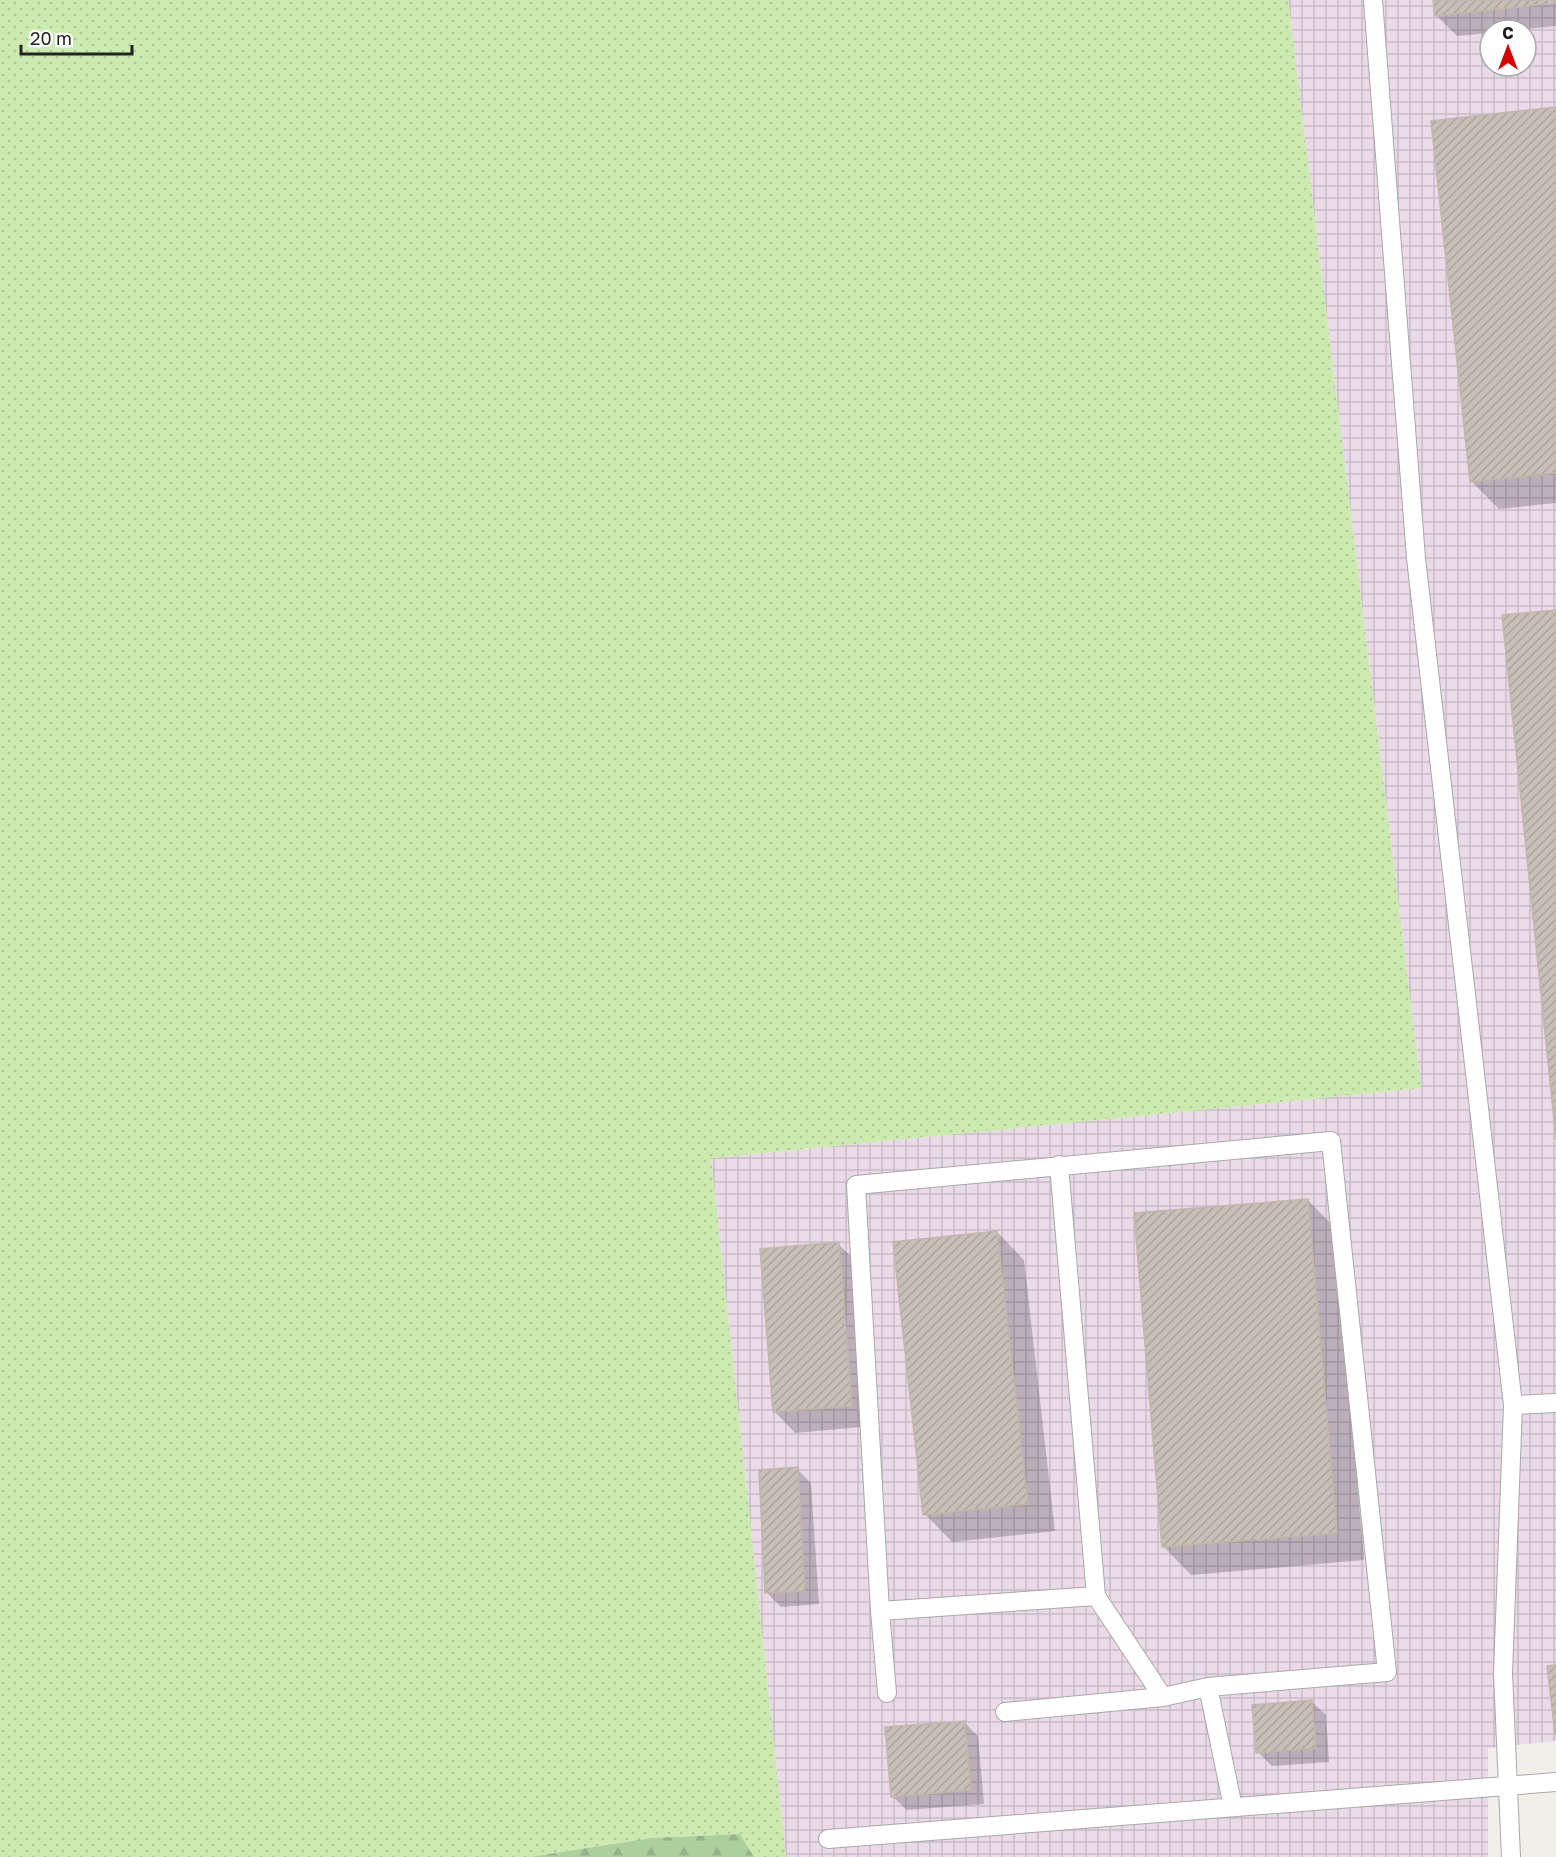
<svg xmlns="http://www.w3.org/2000/svg" width="1556" height="1857" font-family="'Golos Text',sans-serif">
<style>
.industrial{fill:url(#industrial-grid);fill-rule:evenodd}
.grass{fill:url(#grass-dots)}
.forest{fill:url(#forest-firs)}
.shadow{fill:#0003}
.building{fill:url(#building-hatch);stroke:#c4b6ab;stroke-width:1.5}
.lines{fill:none;stroke-linecap:round;stroke-linejoin:round}
.service-casing{stroke:#a9a9a9;stroke-width:20}
.service{stroke:#fff;stroke-width:18}
</style>
<defs>
<pattern id="industrial-grid" width="8" height="8" patternUnits="userSpaceOnUse" patternTransform="scale(1.5)"><rect width="8" height="8" fill="#ebdbe8"/><path d="M0 4h8M4 0v8" fill="none" stroke="#c9bcc7"/></pattern>
<pattern id="grass-dots" width="8" height="8" patternUnits="userSpaceOnUse" patternTransform="scale(1.5)"><rect width="8" height="8" fill="#cdebb0"/><path d="M2 2h.1M6 6h.1" fill="none" stroke="#b0c997" stroke-width="1.8" stroke-linecap="round"/></pattern>
<pattern id="forest-firs" width="22" height="20" patternUnits="userSpaceOnUse" patternTransform="scale(1.5)"><rect width="22" height="20" fill="#add19e"/><path d="M5 1l3.5 6h-7zM16 11l3.5 6h-7z" fill="#95b388"/></pattern>
<pattern id="building-hatch" width="6" height="6" patternUnits="userSpaceOnUse" patternTransform="scale(1.5)"><rect width="6" height="6" fill="#c7bfb8"/><path d="M-1 1l2-2M0 6l6-6M5 7l2-2" fill="none" stroke="#aba49e"/></pattern>
</defs>
<rect width="100%" height="100%" fill="#f2efe9"/>
<path class="industrial" d="M1288 0H1556V1741L1488 1748V1857H786L711 1158 1421 1088ZM1490 30H1526V66H1490Z"/>
<path class="grass" d="M0 0H1288L1421 1088 711 1158 786 1857H754L740 1834 651 1838 530 1857H0Z"/>
<path class="forest" d="M740 1834 754 1857H530L651 1838Z"/>
<path class="shadow" d="M1435 0H1556V26L1517 30H1490V33L1457 36 1436 15Z
M1556 109V503L1499 509 1472 482Z
M1308 1200 1335 1228 1364 1560 1191 1575 1164 1547Z
M997 1232 1024 1260 1055 1531 952 1542 925 1514Z
M838 1244 860 1265 872 1426 795 1433 774 1411Z
M797 1469 811 1483 819 1604 781 1607 767 1593Z
M1311 1701 1326 1715 1329 1762 1272 1766 1258 1752Z
M964 1722 978 1736 984 1804 907 1810 892 1796Z"/>
<path class="building" d="M1433 0H1556V3L1435 16Z
M1556 107V473L1470 482 1431 121Z
M1556 610V1140L1502 615Z
M1308 1199 1337 1533 1162 1547 1134 1213Z
M997 1231 1028 1504 923 1515 893 1242Z
M839 1242 852 1406 773 1412 760 1249Z
M798 1467 805 1591 765 1593 759 1470Z
M1556 1665V1734H1555L1547 1666Z
M1312 1700 1316 1748 1256 1753 1252 1705Z
M965 1721 971 1790 891 1797 885 1727Z"/>
<g class="lines">
<defs>
<path id="service" d="M1373 0 1416 558 1513 1405 1503 1673 1511 1857
M1059 1165 1096 1596
M1513 1405 1556 1403
M880 1611 1096 1596 1163 1697 1208 1687
M887 1693 880 1611 856 1185 1331 1141 1387 1672 1208 1687 1233 1807
M1005 1712 1163 1697
M828 1839 1556 1782"/>
</defs>
<use href="#service" class="service-casing"/>
<use href="#service" class="service"/>
</g>
<g transform="translate(1508 48)"><circle r="28" fill="#ffffff" stroke="#a7a7a7" stroke-width="1.5"/>
<path d="M0-4.5L10 22L0 15L-10 22Z" fill="#d40000"/>
<text y="-9" font-size="16" font-weight="bold" text-anchor="middle" fill="#222222">С</text>
</g>
<path d="M21 45v9h111v-9" fill="none" stroke="#222222" stroke-width="3"/>
<text x="30" y="45" font-size="18" fill="#222222" stroke="#ffffff" stroke-width="4.5" paint-order="stroke">20 m</text>
</svg>
